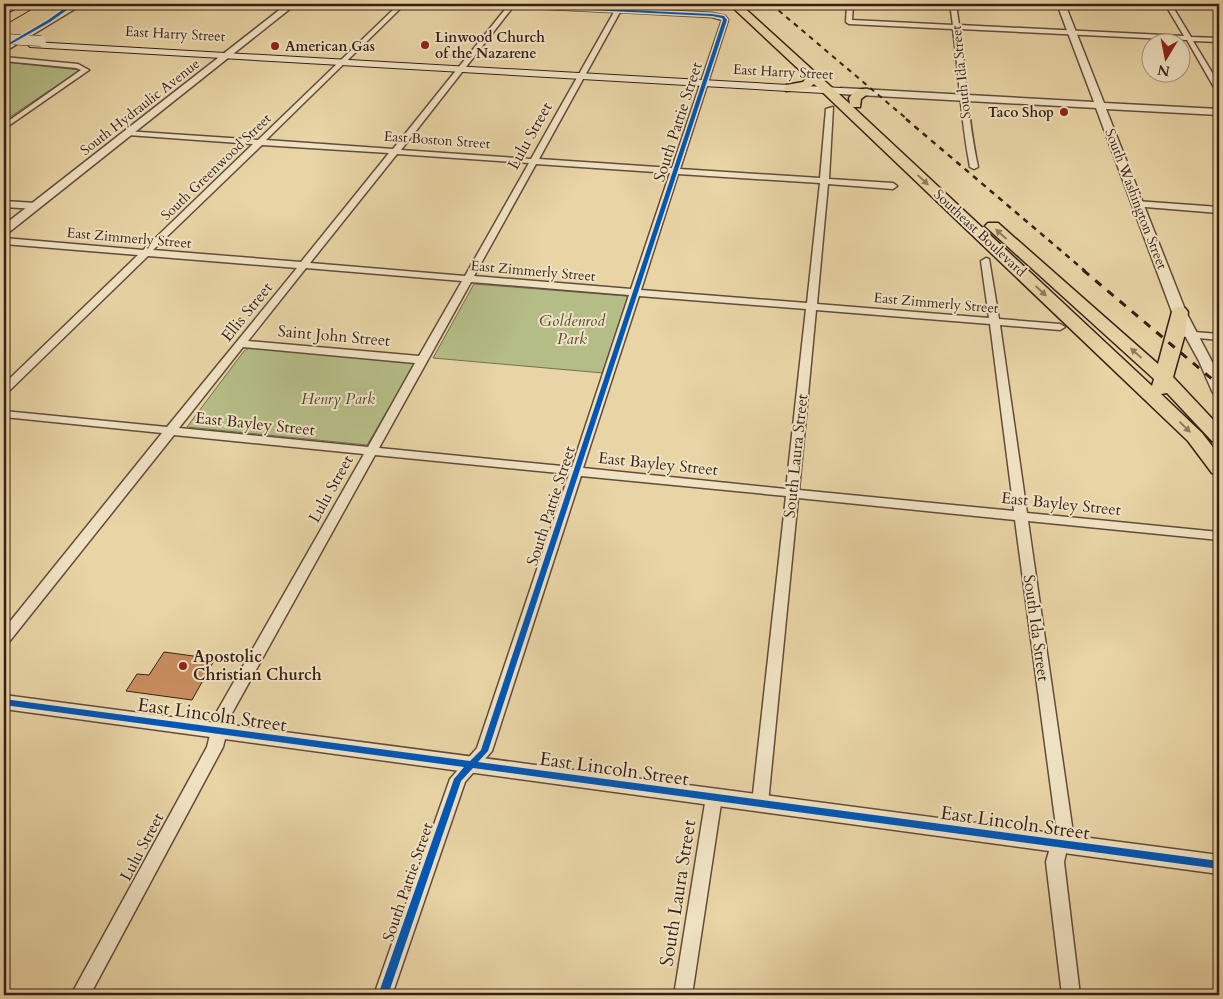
<svg xmlns="http://www.w3.org/2000/svg" width="1223" height="999" font-family="Cardo,serif">
<style>
.green{fill:#b5bd87;stroke:#766e4e}
.building{fill:#c98d5f;stroke:#371f16}
.lines{fill:none;stroke-linecap:round;stroke-linejoin:round}
.minor-casing{stroke:#634c3a;stroke-width:3}
.tertiary-casing{stroke:#634c3a;stroke-width:3}
.secondary-casing{stroke:#371f16;stroke-width:2}
.primary-casing{stroke:#371f16;stroke-width:3}
.motorway-casing{stroke:#371f16;stroke-width:2}
.minor{fill:#f0e3c4;fill-rule:evenodd}
.tertiary{fill:#f0e3c4;fill-rule:evenodd}
.secondary{fill:#f0e3c4;fill-rule:evenodd}
.primary{fill:#e8d4a5;fill-rule:evenodd}
.motorway{fill:#e8d4a5;fill-rule:evenodd}
.rail-far2{stroke:#371f16;stroke-width:2;stroke-dasharray:5 5;stroke-linecap:butt}
.rail-far1{stroke:#371f16;stroke-width:2.5;stroke-dasharray:5.5 5.5;stroke-linecap:butt}
.rail{stroke:#371f16;stroke-width:3;stroke-dasharray:8 8;stroke-linecap:butt}
.secondary-bridge-casing{stroke:#371f16;stroke-width:11;stroke-linecap:butt}
.secondary-bridge{stroke:#f0e3c4;stroke-width:10}
.cycleway-casing{stroke:#f0e3c4;stroke-width:3}
.cycleway{fill:#0057b8;fill-rule:evenodd}
.oneway{fill:#907a5e}
.poi-dot{fill:#8f2418;stroke:#f0e3c4;stroke-width:2}
.labels{text-anchor:middle;dominant-baseline:central;stroke-width:4;stroke-linejoin:round;paint-order:stroke}
.far-street-label{font-size:14px;fill:#371f16;stroke:#f0e3c4}
.far-poi-label{font-size:14px;font-weight:bold;fill:#371f16;stroke:#f0e3c4;text-anchor:start}
.street-label{font-size:16px;fill:#371f16;stroke:#f0e3c4}
.park-label{font-size:16px;font-style:italic;fill:#564632;stroke:#f0e3c4}
.poi-label{font-size:16px;font-weight:bold;fill:#371f16;stroke:#f0e3c4;text-anchor:start}
.near-street-label{font-size:19px;fill:#371f16;stroke:#f0e3c4}
</style>
<rect width="100%" height="100%" fill="#e8d4a5"/>
<filter id="stains"><feTurbulence type="fractalNoise" baseFrequency=".004" numOctaves="4"/><feColorMatrix values="0 0 0 0 .2 0 0 0 0 .09 0 0 0 0 .02 0 0 0 .5 -.17"/></filter>
<radialGradient id="worn" r=".72"><stop offset=".6" stop-color="#630" stop-opacity="0"/><stop offset="1" stop-color="#630" stop-opacity=".3"/></radialGradient>
<path class="green" d="M4 62 80 70 4 121Z
M474 284 626 296 628 298 603 373 433 358Z
M249 348 408 362 413 364V367L367 445 187 427 244 351Z"/>
<path class="building" d="M164 652 215 659 192 700 126 691 137 674 149 675Z"/>
<g class="lines">
<defs>
<path id="minor" d="M76 4H83L4 52V47Z
M256 4H270L290 8 287 10Z
M399 4H405L266 140 393 149 507 7 489 6 486 4 616 8 619 4H625L622 9 712 13 725 16 728 20 680 169 820 178 826 109 833 107 829 179 893 183 897 186 893 189 828 184 817 304 989 318 981 261 986 258 989 259 999 319 1060 324 1065 327 1060 330 1000 325 1027 513 1219 532V540L1028 521 1072 826 1064 862 1080 995H1062L1046 862 1056 826 1015 520 798 498 768 803 766 808 760 810 754 808 752 803 786 496 581 476 492 751 465 782 392 995H374L450 779 477 748 569 474 375 455 231 715 223 747 90 995H71L207 747 215 715 364 454 174 435 9 642 4 643V629L162 433 4 417V411L167 427 297 268 148 256 8 392 4 393V384L138 255 4 244V238L143 250 253 144 128 135H125V131L258 140ZM513 7 614 12 531 159 401 150ZM620 12 712 17 722 20 672 168 539 159ZM262 145 389 153 301 262 153 250ZM397 154 529 163 465 276 310 263ZM536 164 670 173 631 289 474 276ZM678 174 820 183 807 303 641 290ZM306 268 462 281 419 356 248 341ZM471 282 629 295 572 467 379 448ZM639 296 806 309 786 489 583 468ZM816 310 990 324 1014 511 799 490ZM243 347 415 363 368 447 179 428Z
M847 4H853L852 20 953 25 950 4H956L959 25 1184 36 1165 4H1171L1191 37 1219 38V42L1193 41 1219 84V91L1215 89 1187 40 960 29C966 76 968 121 978 167L974 169 970 167C961 121 959 75 953 29L849 24 846 22Z
M4 57 78 64 89 70 4 129V124L81 70 76 68 4 61Z
M4 201 36 203 40 206 36 209 4 207Z
M1136 201 1219 207V213L1133 206 1132 204Z
M1182 331 1219 334V340L1178 336 1177 334Z
M714 790 720 792 722 797 692 995H674L706 797 708 792Z"/>
<path id="tertiary" d="M287 4H296L8 233 4 234V225Z
M1057 4H1065L1104 103 1219 109V115L1106 109 1186 312 1219 375V395L1214 394 1212 391 1199 361 1172 312 1096 108 841 94 836 91 841 88 1094 102Z
M4 695 1219 855V874L4 709Z"/>
<path id="secondary" d="M33 42 841 88 846 91 841 94 30 47 28 45Z"/>
<path id="primary" d="M729 4H740L850 104 849 98C853 92 861 88 868 89L870 92 861 99 860 107H853L1152 386 1154 379 985 226 988 223H998L1158 364 1173 308 1179 307 1185 308 1188 312 1185 334 1173 377 1219 426V443L1212 441 1167 393 1161 394 1202 433 1219 455V475L1212 473 1188 441 814 84 807 89 786 91 784 88 786 85 803 82 807 77Z"/>
<path id="motorway" d="M26 4H40L4 25V16Z"/>
</defs>
<use href="#minor" class="minor-casing"/>
<use href="#tertiary" class="tertiary-casing"/>
<use href="#secondary" class="secondary-casing"/>
<use href="#primary" class="primary-casing"/>
<use href="#motorway" class="motorway-casing"/>
<use href="#minor" class="minor"/>
<use href="#tertiary" class="tertiary"/>
<use href="#secondary" class="secondary"/>
<use href="#primary" class="primary"/>
<use href="#motorway" class="motorway"/>
<path class="rail-far2" d="M771 4 908 120"/>
<path class="rail-far1" d="M906 119 1085 271"/>
<path class="rail" d="M1083 270 1219 385"/>
<defs>
<path id="secondary-bridge" d="M4 39 41 41"/>
</defs>
<use href="#secondary-bridge" class="secondary-bridge-casing"/>
<use href="#secondary-bridge" class="secondary-bridge"/>
<defs>
<path id="cycleway" d="M69 4H72L67 10 50 22 4 48V46L48 20 65 8Z
M487 4H502L712 14 724 16 727 20 488 751 478 762 1219 861V869L473 768 461 781 388 995H378L454 779 464 767 4 705V699L470 761 481 750 723 20 722 18 712 16 489 5Z"/>
</defs>
<use href="#cycleway" class="cycleway-casing"/>
<use href="#cycleway" class="cycleway"/>
</g>
<defs><path id="oneway-solid" d="M-6-.8H1V-3.2L6.5 0L1 3.2V.8H-6Z" transform="scale(1.25)"/></defs>
<g class="oneway">
<use href="#oneway-solid" transform="translate(923 180) rotate(43)"/>
<use href="#oneway-solid" transform="translate(1001 234) rotate(-138)"/>
<use href="#oneway-solid" transform="translate(1041 291) rotate(43)"/>
<use href="#oneway-solid" transform="translate(1136 353) rotate(-138)"/>
<use href="#oneway-solid" transform="translate(1185 427) rotate(44)"/>
</g>
<g class="poi-dot">
<circle cx="425" cy="45" r="5"/>
<circle cx="275" cy="46" r="5"/>
<circle cx="1064" cy="112" r="5"/>
<circle cx="183" cy="666" r="5"/>
</g>
<g class="labels">
<g class="far-street-label">
<text transform="translate(175 34) rotate(3)">East Harry Street</text>
<text transform="translate(783 72) rotate(3)">East Harry Street</text>
<text transform="translate(961 72) rotate(-96)">South Ida Street</text>
<text transform="translate(140 107) rotate(-38)">South Hydraulic Avenue</text>
<text transform="translate(437 140) rotate(4)">East Boston Street</text>
<text transform="translate(216 167) rotate(-44)">South Greenwood Street</text>
<text transform="translate(1136 199) rotate(69)">South Washington Street</text>
<text transform="translate(980 233) rotate(43)">Southeast Boulevard</text>
<text transform="translate(129 238) rotate(5)">East Zimmerly Street</text>
<text transform="translate(533 271) rotate(5)">East Zimmerly Street</text>
<text transform="translate(936 303) rotate(5)">East Zimmerly Street</text>
</g>
<g class="far-poi-label">
<text x="435" y="37">Linwood Church<tspan x="435" dy="16">of the Nazarene</tspan></text>
<text x="285" y="46">American Gas</text>
<text x="1054" y="112" text-anchor="end">Taco Shop</text>
</g>
<g class="street-label">
<text transform="translate(678 122) rotate(-72)">South Pattie Street</text>
<text transform="translate(530 136) rotate(-61)">Lulu Street</text>
<text transform="translate(247 312) rotate(-51)">Ellis Street</text>
<text transform="translate(334 336) rotate(5)">Saint John Street</text>
<text transform="translate(255 424) rotate(6)">East Bayley Street</text>
<text transform="translate(796 456) rotate(-84)">South Laura Street</text>
<text transform="translate(658 464) rotate(6)">East Bayley Street</text>
<text transform="translate(331 489) rotate(-61)">Lulu Street</text>
<text transform="translate(1061 504) rotate(6)">East Bayley Street</text>
<text transform="translate(551 506) rotate(-72)">South Pattie Street</text>
<text transform="translate(1036 628) rotate(82)">South Ida Street</text>
<text transform="translate(142 847) rotate(-62)">Lulu Street</text>
<text transform="translate(408 882) rotate(-71)">South Pattie Street</text>
</g>
<g class="park-label">
<text x="572" y="321">Goldenrod<tspan x="572" dy="18">Park</tspan></text>
<text x="338" y="399">Henry Park</text>
</g>
<g class="poi-label">
<text x="193" y="657">Apostolic<tspan x="193" dy="18">Christian Church</tspan></text>
</g>
<g class="near-street-label">
<text transform="translate(212 715) rotate(8)">East Lincoln Street</text>
<text transform="translate(614 769) rotate(8)">East Lincoln Street</text>
<text transform="translate(1015 823) rotate(8)">East Lincoln Street</text>
<text transform="translate(678 893) rotate(-81)">South Laura Street</text>
</g>
</g>
<rect width="1223" height="999" fill="none" stroke="#e8d4a5" stroke-width="20"/>
<rect x="5" y="5" width="1213" height="989" fill="none" stroke="#371f16" stroke-width="2.5"/>
<rect x="10" y="10" width="1203" height="979" fill="none" stroke="#371f16"/>
<g transform="translate(1166 58) rotate(190)"><circle r="24" fill="#f0e3c4" stroke="#a6957e"/>
<path d="M0-4L9 19L0 12L-9 19Z" fill="#8f2418"/>
<text y="-8" font-size="14" font-weight="bold" text-anchor="middle" fill="#371f16">N</text>
</g>
<rect width="100%" height="100%" filter="url(#stains)"/>
<rect width="100%" height="100%" fill="url(#worn)"/>
</svg>
